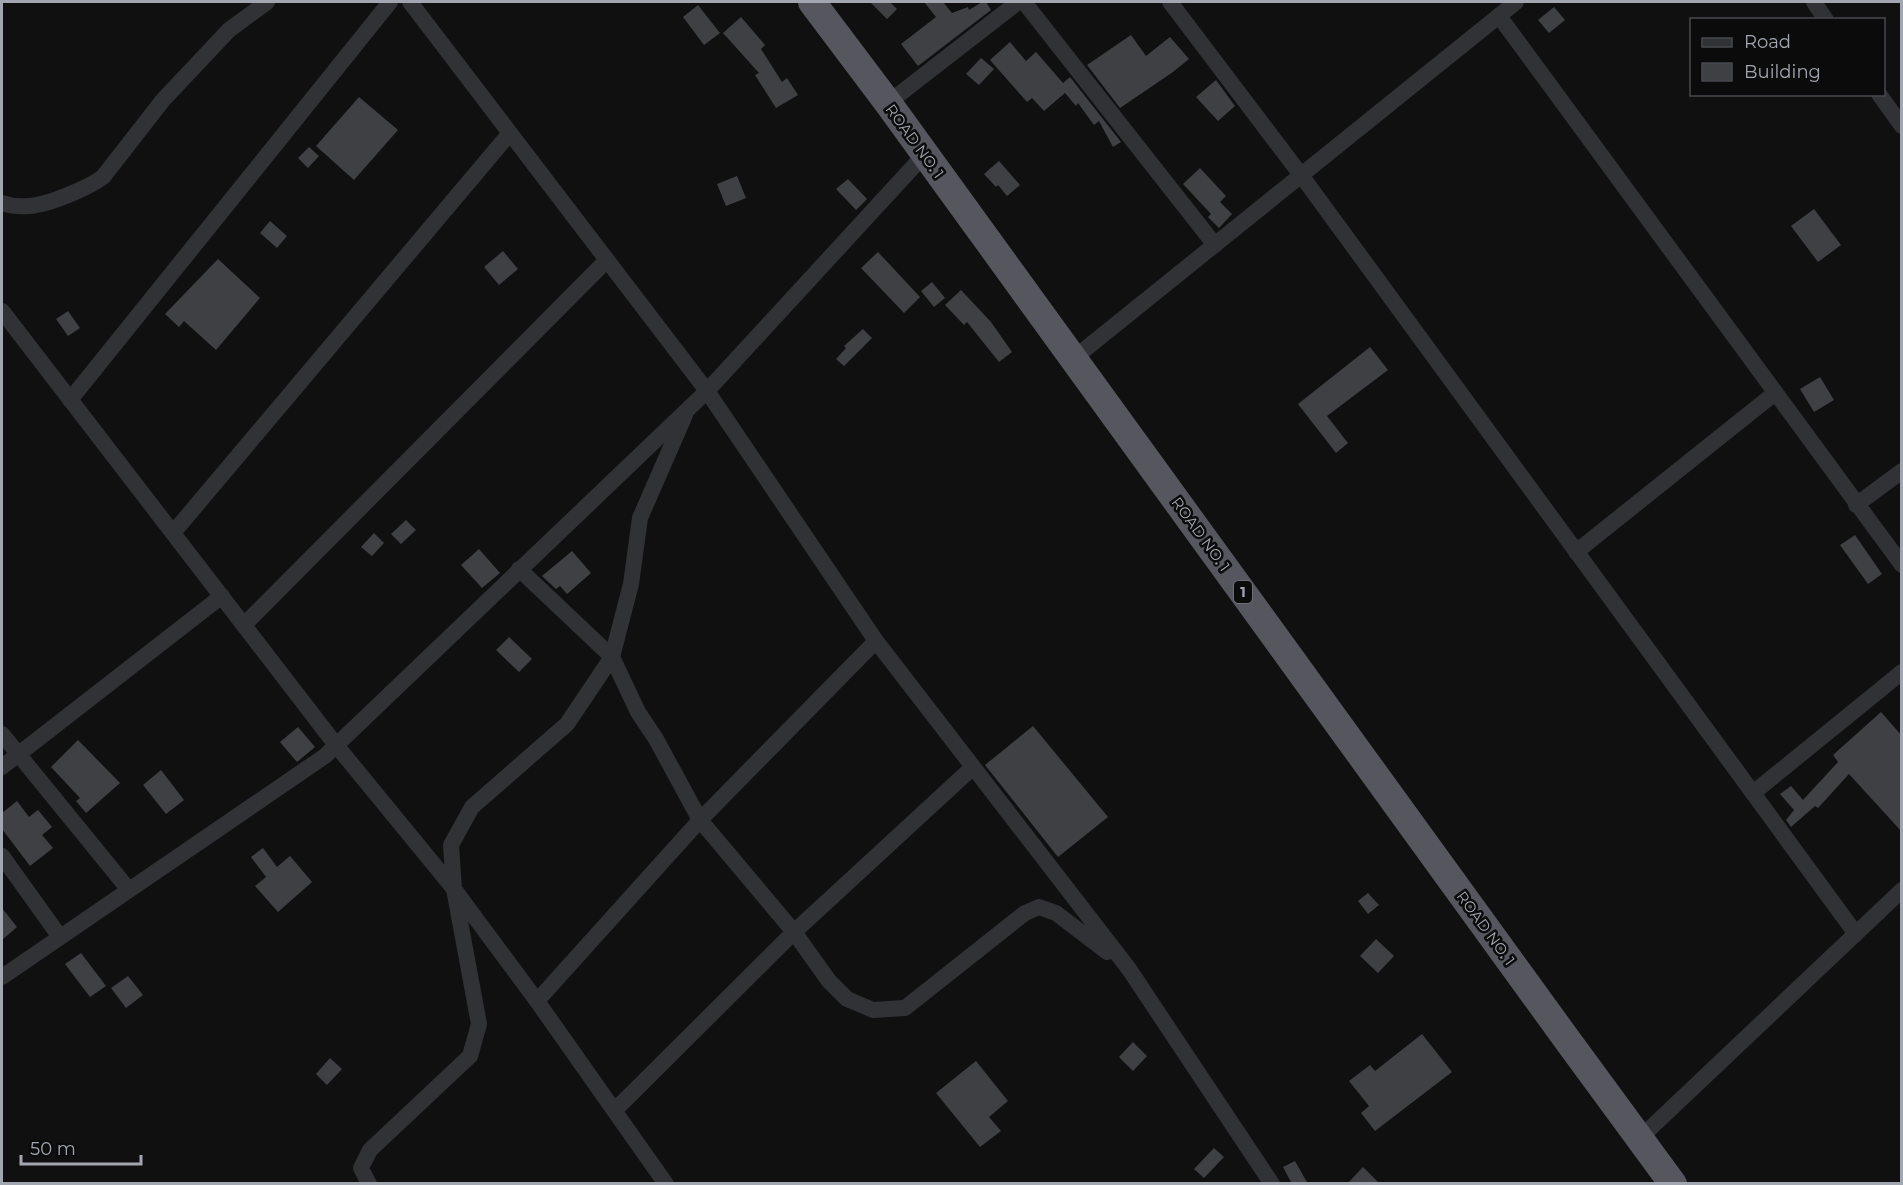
<svg xmlns="http://www.w3.org/2000/svg" width="1903" height="1185" font-family="Montserrat,sans-serif">
<style>
.building{fill:#3f4044}
.lines{fill:none;stroke-linecap:round;stroke-linejoin:round}
.minor{stroke:#313236;stroke-width:16}
.trunk{stroke:#56575e;stroke-width:28}
.labels{text-anchor:middle;dominant-baseline:central;stroke-width:5;stroke-linejoin:round;paint-order:stroke}
.shield{fill:#0b0b0c;stroke:#757880;stroke-width:1.5}
.shield-label{font-size:14px;font-weight:bold;fill:#a2a6b1}
.street-label{font-size:15px;fill:#a2a6b1;stroke:#0b0b0c}
</style>
<rect width="100%" height="100%" fill="#101011"/>
<path class="building" d="M870 2H890L897 9 887 19Z
M924 2H943L952 13 968 7 969 10 982 2H986L991 10 918 66 901 44 936 17Z
M698 5 720 33 704 45 683 17Z
M1554 7 1565 20 1549 33 1538 20Z
M741 17 765 45 761 49 782 82 787 78 798 95 776 108 755 75 759 73 723 33Z
M1131 35 1146 56 1170 37 1189 59 1173 72 1120 108 1087 65Z
M1010 42 1026 61 1036 52 1063 83 1070 77 1121 142 1113 147 1099 121 1094 125 1078 103 1076 106 1065 93 1044 111 1032 98 1027 102 990 60Z
M981 58 994 69 979 85 966 74Z
M1216 80 1235 106 1218 121 1196 97Z
M359 97 398 130 354 180 316 146Z
M309 147 319 156 308 168 298 158Z
M999 161 1020 185 1007 196 998 185 996 187 984 174Z
M1200 168 1226 196 1220 202 1232 214 1219 228 1208 217 1211 214 1183 184Z
M737 176 746 198 726 206 717 184Z
M848 179 867 199 856 210 836 189Z
M1814 209 1841 245 1818 262 1791 226Z
M270 221 287 236 277 248 260 233Z
M503 251 518 269 499 285 484 267Z
M878 252 920 297 904 313 861 268Z
M218 259 260 298 216 350 184 321 179 327 165 314Z
M932 282 945 298 934 307 921 291Z
M961 290 991 322 1012 352 999 362 967 322 964 325 945 305Z
M68 311 80 328 68 336 56 319Z
M863 329 872 338 844 366 836 359 846 348 844 346Z
M1370 347 1388 370 1327 416 1348 443 1336 453 1298 404Z
M1820 377 1834 400 1814 412 1800 389Z
M406 520 416 530 401 544 391 534Z
M374 533 384 543 372 556 361 547Z
M1855 535 1882 574 1868 584 1840 545Z
M479 549 500 573 482 588 461 565Z
M572 551 591 573 567 594 560 586 556 589 542 576Z
M509 637 532 659 519 672 496 650Z
M1881 712 1902 736V832L1849 774 1818 808 1815 806 1791 827 1786 820 1794 810 1780 794 1791 786 1803 800 1838 762 1833 755Z
M1033 726 1108 817 1058 857 985 765Z
M298 727 315 747 297 762 280 742Z
M78 740 120 783 86 813 76 801 80 798 51 767Z
M161 770 184 800 166 814 143 785Z
M17 801 29 817 38 810 52 827 42 835 53 848 30 866 2 829V813Z
M263 848 277 867 290 856 312 882 278 912 255 886 266 877 251 857Z
M1368 893 1379 905 1368 914 1358 901Z
M2 908 17 927 2 940Z
M1376 939 1394 956 1378 973 1360 956Z
M81 953 106 986 90 997 65 964Z
M128 976 143 995 126 1008 111 988Z
M1422 1034 1452 1072 1375 1131 1361 1113 1369 1106 1349 1081 1370 1065 1375 1071Z
M1133 1042 1147 1056 1133 1071 1119 1057Z
M330 1058 342 1069 327 1085 316 1074Z
M976 1061 1008 1101 989 1117 1001 1131 980 1147 936 1093Z
M1214 1148 1224 1157 1204 1178 1194 1169Z
M1295 1161 1308 1184H1292L1283 1167Z
M1363 1167 1380 1184H1347Z"/>
<g class="lines">
<path class="minor" d="M410 2 707 391 876 641 1129 969 1272 1184
M1024 2 1215 245
M1170 2 1301 175 1856 934
M1814 2 1826 20
M1499 16 1902 565
M1879 94 1902 126
M888 103 1018 2
M2 203C11 206 19 207 29 206 48 205 88 188 103 177L163 100 229 30 267 2
M2 311 336 745 454 889 537 1001 666 1184
M1073 359 1516 2
M70 400 390 2
M1856 505 1902 471
M173 533 510 133
M1576 552 1775 393
M519 569 612 657 638 712 656 739 700 820 794 932 829 981 847 999 873 1010 905 1008 1025 913 1039 907 1056 913 1107 952
M244 625 607 260
M2 734 129 890
M2 767 222 596
M1753 793 1902 672
M2 856 60 937
M2 977 325 756 707 391 925 154
M537 1001 700 820 876 641
M615 1110 794 932 973 767
M1640 1138 1902 890
M369 1184 361 1168 370 1150 470 1056 479 1024 454 889 451 845 472 807 567 724 612 657 631 584 640 518 685 415"/>
<path class="trunk" d="M812 2 888 103 1568 1041 1673 1184"/>
</g>
<g class="labels">
<rect class="shield" x="1234" y="581" width="18" height="22" rx="4.5"/>
<g class="shield-label">
<text x="1243" y="592">1</text>
</g>
<g class="street-label">
<text transform="translate(915 141) rotate(54)">ROAD NO. 1</text>
<text transform="translate(1201 534) rotate(54)">ROAD NO. 1</text>
<text transform="translate(1486 928) rotate(54)">ROAD NO. 1</text>
</g>
</g>
<rect width="1903" height="1185" fill="none" stroke="#a2a6b1" stroke-width="6"/>
<rect x="1690" y="18" width="195" height="78" fill="#0b0b0c" stroke="#47494e" stroke-width="1.5"/>
<rect x="1702" y="38" width="30" height="9" fill="#313236" stroke="#47494e" stroke-width="1.5"/>
<text x="1744" y="48" font-size="18" fill="#a2a6b1">Road</text>
<rect x="1702" y="63" width="30" height="18" fill="#3f4044" stroke="#47494e" stroke-width="1.5"/>
<text x="1744" y="78" font-size="18" fill="#a2a6b1">Building</text>
<path d="M21 1155v9h120v-9" fill="none" stroke="#a2a6b1" stroke-width="3"/>
<text x="30" y="1155" font-size="18" fill="#a2a6b1" stroke="#0b0b0c" stroke-width="4.5" paint-order="stroke">50 m</text>
</svg>
